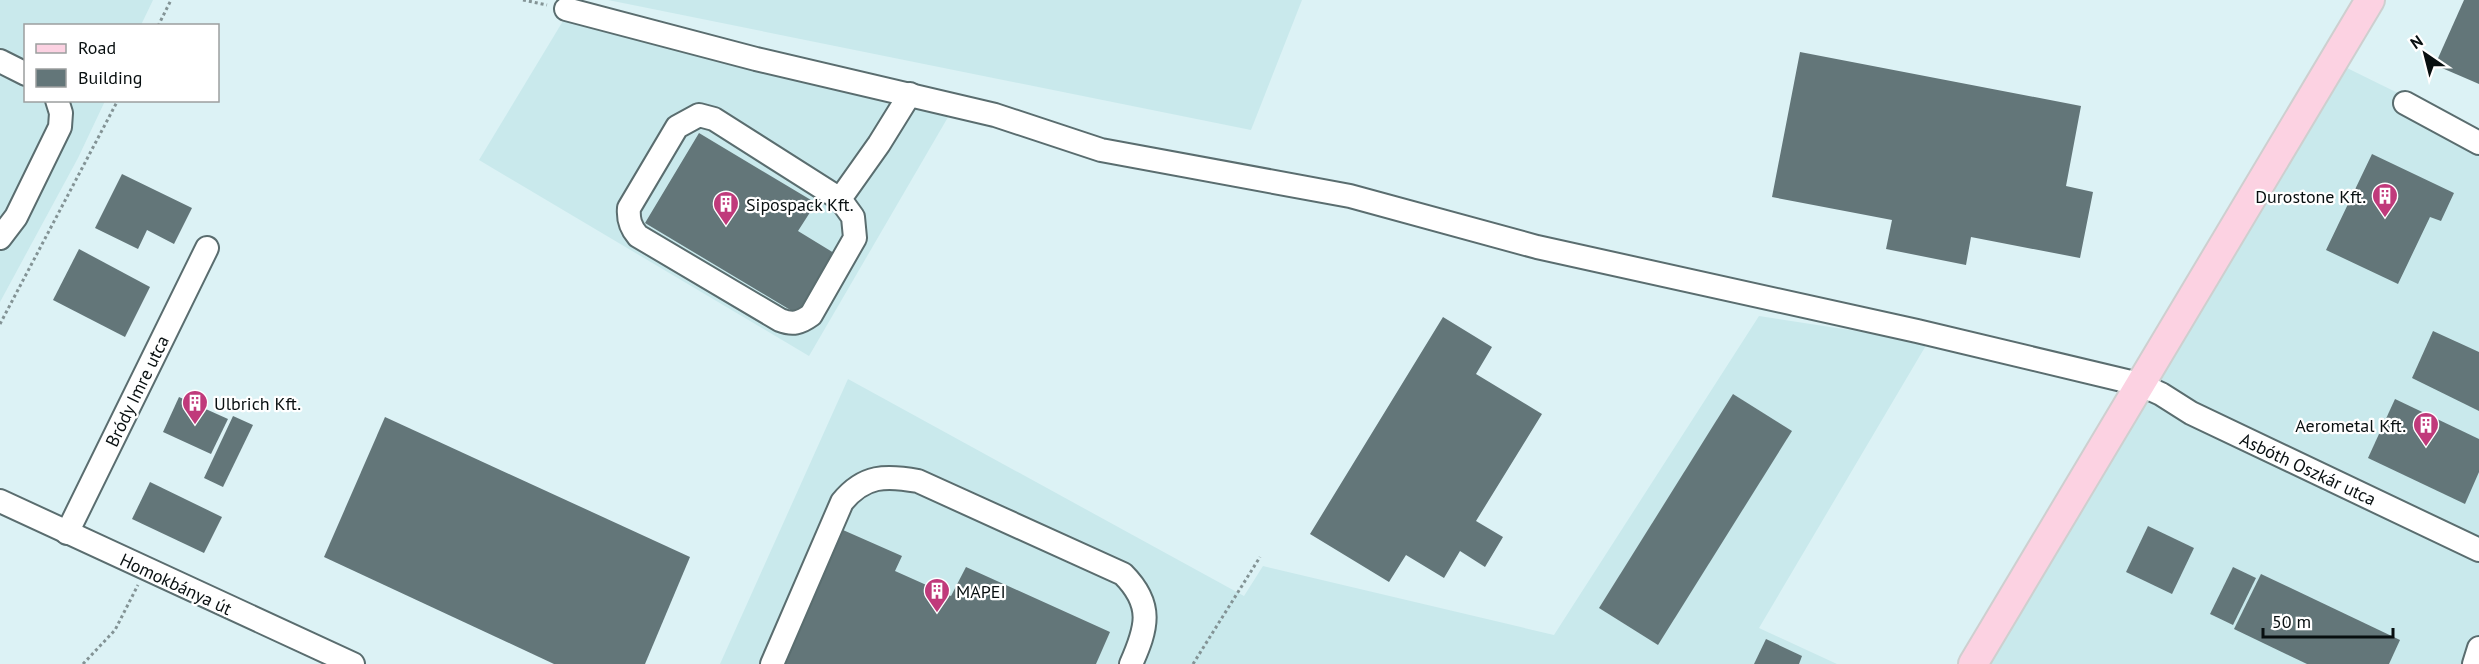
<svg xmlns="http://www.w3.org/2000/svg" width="2479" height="664" viewBox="0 0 2479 664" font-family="'PT Sans',sans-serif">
	<rect width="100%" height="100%" fill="#dcf2f5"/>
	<g fill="#c9e9ec">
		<polygon points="0,0 153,0 141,25 26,26 26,100 105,101 78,158 0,302"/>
		<polygon points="608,0 1302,0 1251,130"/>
		<polygon points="566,16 951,112 809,356 479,160"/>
		<polygon points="2345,67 2479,133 2479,664 1991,664"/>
		<polygon points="1759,316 1928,342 1759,628 1837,664 720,664 848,379 1244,596 1263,566 1554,635"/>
	</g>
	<g fill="#637679">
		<polygon points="2464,0 2479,0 2479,84 2435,65"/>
		<polygon points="1800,52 2081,106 2066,186 2093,192 2080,258 1971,237 1966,265 1886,249 1892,220 1772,197"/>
		<polygon points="699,133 816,203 798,231 834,253 797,314 645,223"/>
		<polygon points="2372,154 2454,193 2441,221 2430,217 2398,284 2326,250"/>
		<polygon points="122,174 192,208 174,244 147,230 138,249 95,228"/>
		<polygon points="79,249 150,287 125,337 53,300"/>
		<polygon points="1443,317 1492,347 1476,374 1542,414 1476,521 1503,537 1485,567 1460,551 1444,578 1406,555 1389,582 1310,534"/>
		<polygon points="2433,331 2479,352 2479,411 2412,378"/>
		<polygon points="1733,394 1792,431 1658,645 1599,608"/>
		<polygon points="179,397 228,419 211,454 163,432"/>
		<polygon points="2395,399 2479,439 2479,472 2465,504 2368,458"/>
		<polygon points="233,416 253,425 223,487 204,478"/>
		<polygon points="385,417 690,557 645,664 554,664 324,557"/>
		<polygon points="150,482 222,517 204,553 132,519"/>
		<polygon points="2148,526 2194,548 2172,594 2126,572"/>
		<polygon points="843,530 902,556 895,571 951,596 966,567 1110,632 1096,664 782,664"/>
		<polygon points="2233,567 2256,578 2233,625 2210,614"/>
		<polygon points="2261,574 2400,640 2389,664 2307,664 2234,629"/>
		<polygon points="1766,639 1802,656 1799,664 1754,664"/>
	</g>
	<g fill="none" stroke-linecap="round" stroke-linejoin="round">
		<defs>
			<g id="minor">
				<polyline points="566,9 756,59 995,115 1101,150 1350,196 1537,247 1917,331 2139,384 2161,394 2191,413 2479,550"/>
				<polyline points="0,61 26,74"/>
				<polyline points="2405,103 2479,143"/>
				<path d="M840,199L714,119L699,115L677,127L629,208C628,219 630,227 638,236L780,320C793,325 800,323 811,315L855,238L853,217L840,199L879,144L910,94"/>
				<polyline points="0,238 16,217 60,127 61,113 57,100"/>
				<polyline points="0,501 353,664"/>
				<polyline points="67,533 207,248"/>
				<path d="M772,664L842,502C864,475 886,475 918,481L1123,574C1154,605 1147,628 1131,664"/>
				<polyline points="2474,664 2479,648"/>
			</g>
			<polyline id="major" points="1973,664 2370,0"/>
		</defs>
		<use href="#minor" stroke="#5a6d6f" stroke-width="26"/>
		<use href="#major" stroke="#cecfcf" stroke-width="32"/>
		<g stroke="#839395" stroke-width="3" stroke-dasharray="3 3" stroke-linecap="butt">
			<polyline points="523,0 547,5"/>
			<polyline points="158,26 171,0"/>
			<polyline points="0,324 118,100"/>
			<polyline points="83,664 115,630 138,585"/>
			<polyline points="1193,664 1260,557"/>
		</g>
		<use href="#minor" stroke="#fff" stroke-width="22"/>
		<use href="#major" stroke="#fcd2e2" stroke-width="28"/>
	</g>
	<defs>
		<symbol id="building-pin" viewBox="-11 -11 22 30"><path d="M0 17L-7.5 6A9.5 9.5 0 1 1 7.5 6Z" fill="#c03a7b" stroke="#fff"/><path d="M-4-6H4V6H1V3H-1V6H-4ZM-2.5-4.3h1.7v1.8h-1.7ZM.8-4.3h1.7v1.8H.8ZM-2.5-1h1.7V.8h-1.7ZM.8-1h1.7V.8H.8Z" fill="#fff"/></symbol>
	</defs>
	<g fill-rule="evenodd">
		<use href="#building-pin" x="2370" y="181" width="30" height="40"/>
		<use href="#building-pin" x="711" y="189" width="30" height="40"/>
		<use href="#building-pin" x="180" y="388" width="30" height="40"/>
		<use href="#building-pin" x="2411" y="410" width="30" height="40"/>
		<use href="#building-pin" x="922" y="576" width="30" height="40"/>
	</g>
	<g text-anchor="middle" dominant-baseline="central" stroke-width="4.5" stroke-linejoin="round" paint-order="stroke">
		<g font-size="18" fill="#080f10" stroke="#fff" text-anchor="start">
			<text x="2366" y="196" text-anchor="end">Durostone Kft.</text>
			<text x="746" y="204">Sipospack Kft.</text>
			<text x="214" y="403">Ulbrich Kft.</text>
			<text x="2406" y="425" text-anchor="end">Aerometal Kft.</text>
			<text x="956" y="591">MAPEI</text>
		</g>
		<g font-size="18" fill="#080f10" stroke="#fff">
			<text transform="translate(137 391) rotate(-64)">Bródy Imre utca</text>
			<text transform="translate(2308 469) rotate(25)">Asbóth Oszkár utca</text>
			<text transform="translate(176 584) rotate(25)">Homokbánya út</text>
		</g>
	</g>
	<rect x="24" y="24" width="195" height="78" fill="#ffffff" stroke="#9c9f9f" stroke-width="1.5"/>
	<rect x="36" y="44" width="30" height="9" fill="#fcd2e2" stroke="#9c9f9f" stroke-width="1.5"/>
	<text x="78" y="54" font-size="18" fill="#080f10">Road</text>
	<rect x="36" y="69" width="30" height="18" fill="#637679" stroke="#9c9f9f" stroke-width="1.5"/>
	<text x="78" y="84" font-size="18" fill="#080f10">Building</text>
	<g transform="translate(2425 54) rotate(325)" stroke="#ffffff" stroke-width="4.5" paint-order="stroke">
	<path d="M0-4.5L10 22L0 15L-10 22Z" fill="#080f10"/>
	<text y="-9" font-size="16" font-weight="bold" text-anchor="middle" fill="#080f10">N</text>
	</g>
	<path d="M2263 628v9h130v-9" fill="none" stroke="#080f10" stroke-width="3"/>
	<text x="2272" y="628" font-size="18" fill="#080f10" stroke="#ffffff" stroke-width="4.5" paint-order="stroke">50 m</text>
</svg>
